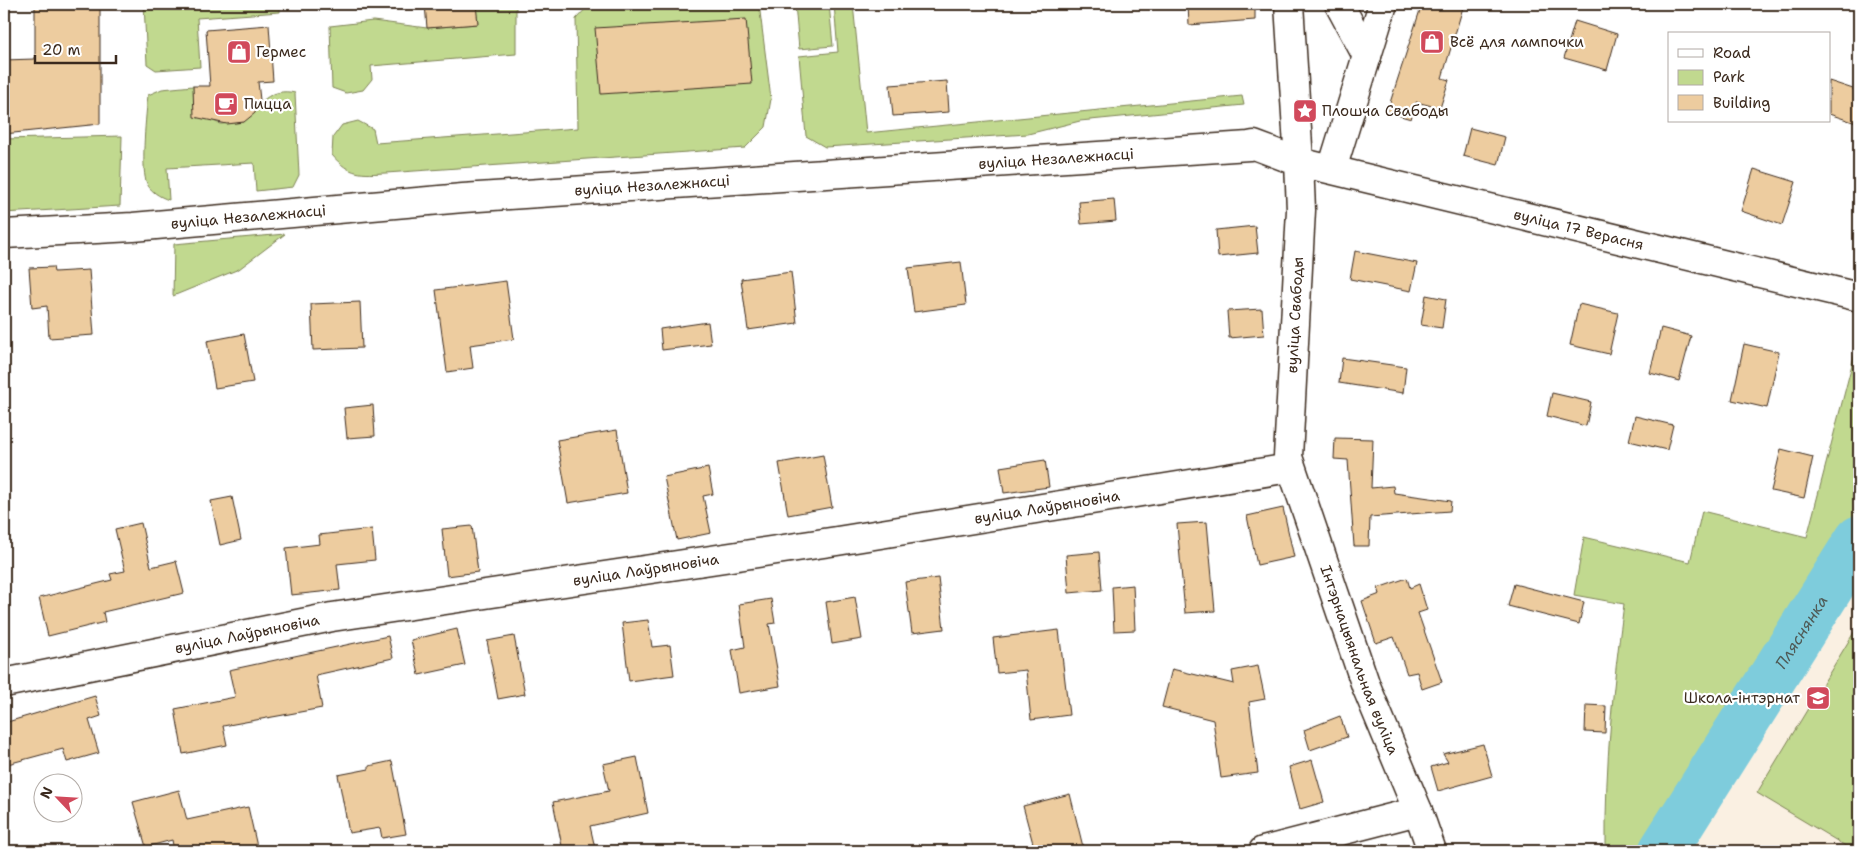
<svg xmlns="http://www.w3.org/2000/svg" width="1863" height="855" viewBox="0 0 1863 855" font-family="'Shantell Sans',sans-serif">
	<rect width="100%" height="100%" fill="#fff"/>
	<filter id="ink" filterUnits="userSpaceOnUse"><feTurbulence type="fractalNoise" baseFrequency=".02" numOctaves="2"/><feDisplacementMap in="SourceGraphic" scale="10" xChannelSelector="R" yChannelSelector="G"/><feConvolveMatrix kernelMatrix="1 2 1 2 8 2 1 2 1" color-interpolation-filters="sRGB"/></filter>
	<g filter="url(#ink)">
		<polygon fill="#faf0e2" points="1859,565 1859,851 1691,851 1696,831"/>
		<g fill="#c1d98f" stroke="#7e8256">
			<polygon points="144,4 280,4 280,12 197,18 200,67 156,70 147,64"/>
			<polygon points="476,4 516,4 516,54 371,66 372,79 363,90 346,93 332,88 330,26 373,21 427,28 477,24"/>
			<path d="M590,4H759L771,99L766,127L745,148L386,173C361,174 350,176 332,155L333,137L342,125L358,121L373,129L376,143L578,128L576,19Z"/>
			<polygon points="795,4 829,4 833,46 799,49"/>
			<polygon points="834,4 853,4 866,133 1242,96 1244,105 1080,121 1028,134 825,147 806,136 799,56 838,52"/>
			<path d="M193,86L200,116L221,124L244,122C257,104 271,87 295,93L299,175L293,187L256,191L254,163L167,168L169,200C160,197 149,191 146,181C141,165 146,114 148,95L162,89Z"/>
			<polygon points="122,136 120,206 4,213 4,139"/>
			<polygon points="285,234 239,269 173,296 174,244"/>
			<path d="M1857,345H1859V565L1696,831L1691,851H1623L1606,847C1605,765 1613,684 1624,604L1574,595L1584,537L1690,562L1702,511L1807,537Z"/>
			<polygon points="1859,624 1859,851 1854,851 1757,793"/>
		</g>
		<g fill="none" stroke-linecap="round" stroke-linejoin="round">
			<path stroke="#7eccdc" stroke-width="49" id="s1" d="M1663,851L1859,540"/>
		</g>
		<g fill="#edcc9f" stroke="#3b2a1e">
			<polygon points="35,4 100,4 100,124 4,134 4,60 35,59"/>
			<polygon points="425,4 476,4 478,24 427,28"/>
			<polygon points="1188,4 1255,4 1255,20 1189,25"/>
			<polygon points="1422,4 1464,4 1442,78 1449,80 1440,108 1416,102 1411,119 1387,112"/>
			<polygon points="746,19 752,84 601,94 595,28"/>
			<polygon points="1575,21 1617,34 1607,70 1564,58"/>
			<polygon points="269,25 273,81 258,82 260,100 255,113 244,122 227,124 194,117 193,86 210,86 206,30"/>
			<polygon points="947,81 949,112 893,116 890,85"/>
			<polygon points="1829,81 1859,91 1859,124 1829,114"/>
			<polygon points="1470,128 1505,137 1498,165 1463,156"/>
			<polygon points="1754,169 1796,182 1782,225 1741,211"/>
			<polygon points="1114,199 1116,221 1081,224 1079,202"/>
			<polygon points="1255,226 1258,253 1218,257 1216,230"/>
			<polygon points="1355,251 1417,263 1411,291 1350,279"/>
			<polygon points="961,262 966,305 914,312 908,268"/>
			<polygon points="53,267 54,272 89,270 94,335 49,338 47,306 32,308 29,268"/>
			<polygon points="791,272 797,323 748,330 741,279"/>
			<polygon points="506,281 514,339 470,345 473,368 447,372 436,290"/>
			<polygon points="1426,295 1446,299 1442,328 1421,325"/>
			<polygon points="360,302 362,348 313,350 311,304"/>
			<polygon points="1579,304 1618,313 1609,354 1570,345"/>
			<polygon points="1262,309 1264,335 1229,338 1227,311"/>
			<polygon points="708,322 711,344 662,350 660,329"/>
			<polygon points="1661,328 1691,336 1679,381 1650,373"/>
			<polygon points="244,334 253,382 215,388 207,341"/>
			<polygon points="1744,344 1779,352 1767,408 1732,400"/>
			<polygon points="1342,358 1406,367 1403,393 1339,383"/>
			<polygon points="1552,393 1591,402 1586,426 1547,416"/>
			<polygon points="373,405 375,436 347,438 344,408"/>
			<polygon points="1635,416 1673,425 1667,450 1629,441"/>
			<polygon points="617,430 627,493 568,503 557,440"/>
			<polygon points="1335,438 1373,439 1371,488 1393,486 1394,493 1451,501 1450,511 1370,517 1369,546 1354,546 1348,460 1334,459"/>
			<polygon points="1781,449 1813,457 1804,498 1771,491"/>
			<polygon points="823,455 832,507 788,515 779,463"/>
			<polygon points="1045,460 1049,487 1004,493 1000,467"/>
			<polygon points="708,468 713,494 703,496 711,533 677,540 664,477"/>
			<polygon points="232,497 241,540 220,545 211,501"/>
			<polygon points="1283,508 1294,557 1257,565 1247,516"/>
			<polygon points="1207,522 1215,611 1185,613 1177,524"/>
			<polygon points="141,523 151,567 176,561 184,593 103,612 105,622 48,636 39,598 112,580 110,574 125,571 115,529"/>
			<polygon points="472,526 478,572 447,576 442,529"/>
			<polygon points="372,529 375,560 337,564 340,590 291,595 286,548 320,544 319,535"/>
			<polygon points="1099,552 1102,590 1069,593 1066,555"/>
			<polygon points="938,578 944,629 912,633 905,582"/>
			<polygon points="1407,578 1410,588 1419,584 1427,610 1418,613 1442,682 1422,689 1417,672 1407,674 1394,637 1376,643 1362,601 1380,594 1378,588"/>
			<polygon points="1514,584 1584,602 1579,624 1508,606"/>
			<polygon points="1133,585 1135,630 1114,631 1112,587"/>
			<polygon points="855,597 862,639 832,644 826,602"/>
			<polygon points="771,599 775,623 769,624 780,686 739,693 732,650 745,647 739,604"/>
			<polygon points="648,620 652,647 670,645 674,675 629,681 622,623"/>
			<polygon points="457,629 465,665 419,675 411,640"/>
			<polygon points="1059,630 1069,715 1031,720 1026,670 997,673 993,638"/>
			<polygon points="388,636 393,658 316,675 322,708 223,726 227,745 183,754 175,709 235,697 229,670"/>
			<polygon points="514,636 525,694 498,699 487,641"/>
			<polygon points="1258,666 1265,699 1249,702 1258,773 1221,778 1213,720 1162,707 1172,669 1234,684 1232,671"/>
			<polygon points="95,696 101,716 89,720 99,753 67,762 63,749 4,765 4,723"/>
			<polygon points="1586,705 1606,706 1605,733 1585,732"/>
			<polygon points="1340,716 1347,737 1310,750 1304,730"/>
			<polygon points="1483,744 1492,776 1438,791 1431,767 1448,762 1443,754"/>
			<polygon points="637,757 648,813 590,826 595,848 563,851 553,802 609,791 603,764"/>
			<polygon points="1312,760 1324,802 1300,809 1289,767"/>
			<polygon points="392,761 406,834 382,838 380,828 349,833 338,775 369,769 369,766"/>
			<polygon points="179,790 187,820 248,807 258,851 174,851 172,840 146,847 133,802"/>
			<polygon points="1070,794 1084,851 1035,851 1023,806"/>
		</g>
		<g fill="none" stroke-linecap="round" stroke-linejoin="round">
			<defs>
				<g id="minor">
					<polyline points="1339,4 1367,56"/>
					<polyline points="1332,169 1383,4"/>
					<polyline points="1263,851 1418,811"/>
				</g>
				<g id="tertiary">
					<path id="s2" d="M1289,4L1299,162L1859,297"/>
				</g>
				<g id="secondary">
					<path id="s3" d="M4,234L133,227L463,198L1249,146L1254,145L1299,162L1301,210L1288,457L1366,686L1418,811L1432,851"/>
					<path id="s4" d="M4,683L332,617L837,541L1290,468"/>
				</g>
			</defs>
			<use href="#minor" stroke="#3b2a1e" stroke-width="31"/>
			<use href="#tertiary" stroke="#3b2a1e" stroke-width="31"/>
			<use href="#secondary" stroke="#3b2a1e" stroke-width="31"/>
			<use href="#minor" stroke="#fff" stroke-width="28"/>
			<use href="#tertiary" stroke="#fff" stroke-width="28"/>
			<use href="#secondary" stroke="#fff" stroke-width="28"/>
		</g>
	</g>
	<defs>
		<symbol id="shop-square" viewBox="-11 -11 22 22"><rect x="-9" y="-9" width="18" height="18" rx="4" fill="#d1495b" stroke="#fff"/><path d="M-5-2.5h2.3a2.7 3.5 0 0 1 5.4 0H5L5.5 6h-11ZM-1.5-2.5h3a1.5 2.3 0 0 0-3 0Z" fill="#fff"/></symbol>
		<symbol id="cafe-square" viewBox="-11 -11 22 22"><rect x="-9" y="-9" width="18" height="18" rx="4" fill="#d1495b" stroke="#fff"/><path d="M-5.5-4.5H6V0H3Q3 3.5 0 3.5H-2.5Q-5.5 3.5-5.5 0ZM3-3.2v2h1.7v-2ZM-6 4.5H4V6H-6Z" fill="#fff"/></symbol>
		<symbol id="sight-square" viewBox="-11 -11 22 22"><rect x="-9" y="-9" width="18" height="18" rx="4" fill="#d1495b" stroke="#fff"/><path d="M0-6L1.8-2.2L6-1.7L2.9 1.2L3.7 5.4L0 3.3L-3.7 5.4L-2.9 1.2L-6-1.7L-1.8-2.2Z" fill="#fff"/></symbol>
		<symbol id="school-square" viewBox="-11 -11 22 22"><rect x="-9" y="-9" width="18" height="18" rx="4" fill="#d1495b" stroke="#fff"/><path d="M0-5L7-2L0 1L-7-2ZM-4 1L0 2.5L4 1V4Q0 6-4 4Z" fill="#fff"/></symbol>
	</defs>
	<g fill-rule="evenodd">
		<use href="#shop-square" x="1418" y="28" width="28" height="28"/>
		<use href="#shop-square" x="225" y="38" width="28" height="28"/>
		<use href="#cafe-square" x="212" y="90" width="28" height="28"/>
		<use href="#sight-square" x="1291" y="97" width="28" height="28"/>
		<use href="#school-square" x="1804" y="684" width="28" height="28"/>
	</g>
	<g text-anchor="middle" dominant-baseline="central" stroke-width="4.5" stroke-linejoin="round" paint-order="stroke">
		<g font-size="15" fill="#3b2a1e" stroke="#fff" text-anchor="start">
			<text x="1450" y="42">Всё для лампочки</text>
			<text x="256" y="52">Гермес</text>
			<text x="244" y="104">Пицца</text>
			<text x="1322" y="111">Плошча Свабоды</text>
			<text x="1800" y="698" text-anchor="end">Школа-інтэрнат</text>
		</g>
		<g font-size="15" fill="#3b2a1e" stroke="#fff">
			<text stroke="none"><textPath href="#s3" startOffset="1055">вуліца Незалежнасці</textPath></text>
			<text stroke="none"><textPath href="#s3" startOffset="650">вуліца Незалежнасці</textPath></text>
			<text stroke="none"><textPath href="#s3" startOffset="245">вуліца Незалежнасці</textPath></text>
			<text stroke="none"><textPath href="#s2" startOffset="446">вуліца 17 Верасня</textPath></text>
			<text transform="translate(1295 315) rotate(-87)">вуліца Свабоды</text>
			<text stroke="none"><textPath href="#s4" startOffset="1058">вуліца Лаўрыновіча</textPath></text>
			<text stroke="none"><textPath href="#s4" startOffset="652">вуліца Лаўрыновіча</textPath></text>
			<text stroke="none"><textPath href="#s4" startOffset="248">вуліца Лаўрыновіча</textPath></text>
			<text stroke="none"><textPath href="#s3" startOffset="1812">Інтэрнацыянальная вуліца</textPath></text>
		</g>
		<g font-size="16" font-style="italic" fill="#4f5b57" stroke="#fff">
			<text stroke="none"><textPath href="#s1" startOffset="259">Пляснянка</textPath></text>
		</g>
	</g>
	<rect width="1863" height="855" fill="none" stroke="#fff" stroke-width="20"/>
	<rect x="10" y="10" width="1843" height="835" fill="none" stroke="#3b2a1e" stroke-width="2" filter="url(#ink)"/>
	<rect x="1668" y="32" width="162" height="90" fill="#ffffff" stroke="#b1aaa5"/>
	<rect x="1678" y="49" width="25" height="8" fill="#ffffff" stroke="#b1aaa5"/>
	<text x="1713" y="58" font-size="15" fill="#3b2a1e">Road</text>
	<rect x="1678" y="70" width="25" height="15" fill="#c1d98f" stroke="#b1aaa5"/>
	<text x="1713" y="82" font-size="15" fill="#3b2a1e">Park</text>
	<rect x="1678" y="95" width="25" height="15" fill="#edcc9f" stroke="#b1aaa5"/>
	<text x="1713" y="108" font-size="15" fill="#3b2a1e">Building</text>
	<g transform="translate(58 798) rotate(295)"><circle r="24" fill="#ffffff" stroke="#b1aaa5"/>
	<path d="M0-4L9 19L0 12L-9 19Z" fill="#d1495b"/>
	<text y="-8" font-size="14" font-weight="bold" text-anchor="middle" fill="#3b2a1e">N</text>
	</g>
	<path d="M35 55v8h81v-8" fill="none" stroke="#3b2a1e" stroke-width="2.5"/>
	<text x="42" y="55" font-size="15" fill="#3b2a1e" stroke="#ffffff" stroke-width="4" paint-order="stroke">20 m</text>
</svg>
